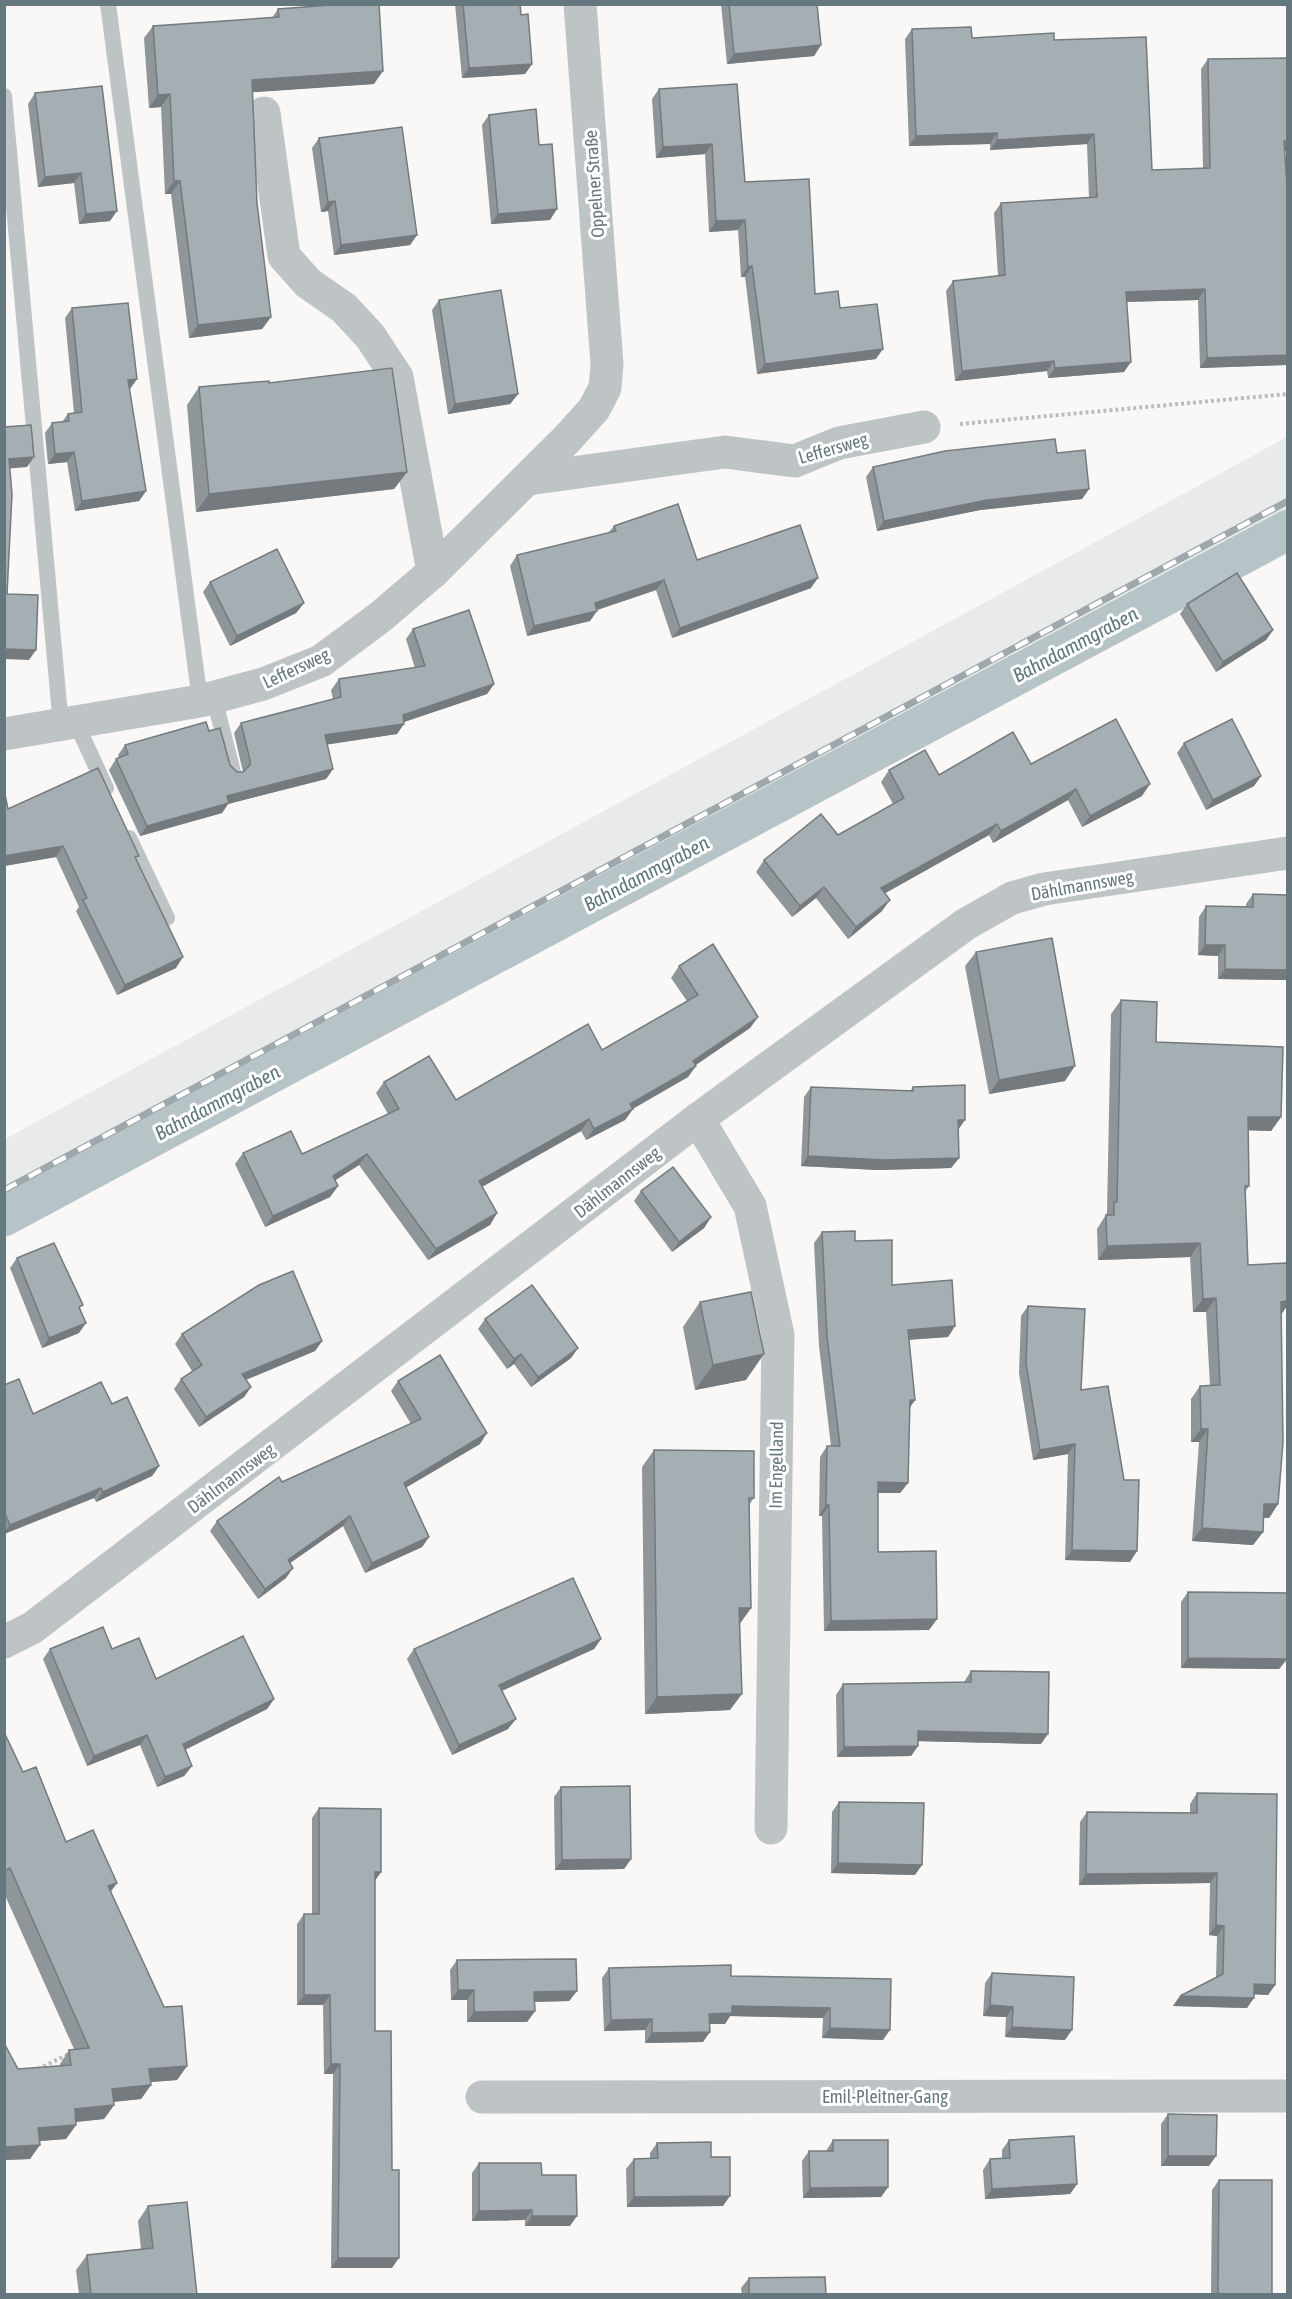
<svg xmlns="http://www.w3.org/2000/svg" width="1292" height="2299" viewBox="0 0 1292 2299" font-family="'Asap Condensed',sans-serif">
	<rect width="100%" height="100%" fill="#f9f8f7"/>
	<polygon fill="#e9eaea" points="1287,437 1287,542 696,857 5,1239 5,1139"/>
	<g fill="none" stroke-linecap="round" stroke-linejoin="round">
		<polyline stroke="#b7c4c7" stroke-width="40" points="4,1216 1288,530"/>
		<g stroke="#b9bdbf" stroke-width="4" stroke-dasharray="3 3" stroke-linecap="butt">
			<polyline points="960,424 1288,394"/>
			<polyline points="38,2069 69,2054"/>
		</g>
		<g stroke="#bec4c6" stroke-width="16">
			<polyline points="108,4 200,701"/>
			<polyline points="4,96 61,726"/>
			<polyline points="214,698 233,772"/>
			<polyline points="76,723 106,788"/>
			<polyline points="129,838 167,918"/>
		</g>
		<g stroke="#bec4c6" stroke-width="33">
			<polyline points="264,113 284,256 308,283 344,308 370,336 397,377 433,572"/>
			<polyline points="528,479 725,452 795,461 839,443 924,427"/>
			<polyline points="4,734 200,701 263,684 321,661 379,618 433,572 567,439 594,409 605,388 607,364 580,4"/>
			<polyline points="698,1119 750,1206 778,1335 771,1828"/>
			<polyline points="4,1642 32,1628 698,1119 966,924 1012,898 1044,889 1288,853"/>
			<polyline points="482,2097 1288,2096"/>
		</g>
		<defs>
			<polyline id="rail" points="4,1190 1288,501"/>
		</defs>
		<use href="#rail" stroke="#9ea7ab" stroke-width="7"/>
		<use href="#rail" stroke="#fff" stroke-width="4.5" stroke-dasharray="14" stroke-linecap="butt"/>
	</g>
	<g fill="#8e969a">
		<polygon points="455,4 520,4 521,15 532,64 525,74 462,78"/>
		<polygon points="721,4 817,4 821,45 814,56 727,64"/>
		<polygon points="278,9 374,84 252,92 257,203 271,317 262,329 189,338 171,194 165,194 161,107 149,108 144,38 153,26 272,18"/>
		<polygon points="912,29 972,38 1054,40 1152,170 1203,168 1201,69 1208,59 1287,151 1285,151 1287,186 1287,365 1200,368 1198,300 1127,302 1124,372 1048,378 1047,371 955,381 946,291 953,281 998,276 994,213 1001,203 1089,198 1087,144 990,150 990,144 909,146 905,39"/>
		<polygon points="737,84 745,182 815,294 840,308 876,359 757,374 745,277 741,277 738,230 709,232 705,154 656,158 652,99 659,89"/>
		<polygon points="35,93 110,221 79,224 74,183 38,187 28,104"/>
		<polygon points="489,115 539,145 550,220 491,224 482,125"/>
		<polygon points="319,138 417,235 410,245 334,255 328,211 321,212 312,148"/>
		<polygon points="439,300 518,394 510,404 448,414 432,310"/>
		<polygon points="72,308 137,379 129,389 146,491 139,501 75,511 67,462 48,464 45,433 52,423 62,422 68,414 74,413 65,318"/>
		<polygon points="269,383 407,472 394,489 196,512 187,405 199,387"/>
		<polygon points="1057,453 1089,489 1082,499 980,510 877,531 866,477 873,467"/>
		<polygon points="614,526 697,560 811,588 672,638 656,590 597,610 590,621 527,636 510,566 517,555 608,533"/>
		<polygon points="210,582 304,603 296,613 230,646 203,592"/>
		<polygon points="1187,604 1273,630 1266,640 1216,672 1180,614"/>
		<polygon points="413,629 494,684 487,694 404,722 397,734 327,744 333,769 326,779 228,804 222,813 140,836 109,770 116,759 119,758 118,755 125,745 209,731 230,765 237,772 243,772 234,733 241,723 333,699 331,690 339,679 415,668 406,639"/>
		<polygon points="1184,743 1261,776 1254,786 1206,810 1177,753"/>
		<polygon points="1031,764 1142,796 1082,827 1068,800 993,843 989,835 885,893 882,911 848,939 816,898 792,917 756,872 764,860 838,835 893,804 881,782 889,770 939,775"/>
		<polygon points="4,790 8,809 136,859 176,968 117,995 76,911 79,907 56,857 4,866"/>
		<polygon points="1253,894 1287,895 1287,980 1218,979 1218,956 1198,955 1199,917 1206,906 1246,907 1246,904"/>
		<polygon points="976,952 1065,1081 989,1094 965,966"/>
		<polygon points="679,966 758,1017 750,1028 695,1065 688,1077 633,1109 625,1120 586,1140 581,1131 482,1187 497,1213 490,1225 428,1260 359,1165 335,1180 338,1186 330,1197 265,1227 235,1164 243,1153 302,1154 388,1114 376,1093 384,1082 456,1100 602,1050 687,1001 671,978"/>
		<polygon points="1121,1000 1156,1042 1281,1117 1271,1131 1248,1130 1249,1186 1245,1192 1248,1265 1281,1315 1278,1504 1269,1518 1263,1518 1263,1532 1253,1545 1192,1541 1199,1442 1191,1442 1191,1399 1200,1386 1210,1386 1206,1312 1193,1312 1190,1257 1098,1260 1097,1229 1107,1213 1111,1014"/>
		<polygon points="811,1087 910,1091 913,1087 958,1130 959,1158 951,1168 878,1170 801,1166 804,1097"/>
		<polygon points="641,1191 711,1217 704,1228 672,1252 634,1201"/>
		<polygon points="822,1232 855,1241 892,1285 955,1326 948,1337 909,1340 915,1400 910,1407 908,1483 900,1493 878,1493 878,1552 937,1619 929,1630 824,1631 822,1516 819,1516 820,1457 827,1446 831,1446 819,1346 814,1243"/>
		<polygon points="17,1258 79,1333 42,1348 10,1268"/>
		<polygon points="700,1302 746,1380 695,1390 683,1327"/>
		<polygon points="1028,1306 1081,1390 1130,1562 1065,1560 1068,1454 1033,1460 1019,1373 1021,1316"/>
		<polygon points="485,1319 578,1348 571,1358 531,1387 514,1364 507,1369 478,1329"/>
		<polygon points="182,1334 322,1341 315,1351 246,1380 251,1387 244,1397 199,1427 174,1389 181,1379 192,1371 175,1344"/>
		<polygon points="398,1381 480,1444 406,1487 429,1537 422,1547 365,1573 343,1526 290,1563 286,1578 258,1599 210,1531 217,1521 282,1482 411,1424 391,1391"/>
		<polygon points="4,1385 33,1414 112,1404 159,1466 152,1476 96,1502 94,1498 4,1534"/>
		<polygon points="654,1450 754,1498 749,1505 751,1608 739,1624 730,1710 645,1714 642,1467"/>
		<polygon points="1188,1592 1287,1659 1279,1669 1181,1668 1181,1602"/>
		<polygon points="601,1639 594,1649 502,1691 508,1729 452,1755 407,1659 414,1649"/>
		<polygon points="50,1649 112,1649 156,1679 274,1699 267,1709 185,1750 192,1766 184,1776 157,1787 140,1745 87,1766 43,1659"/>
		<polygon points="971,1671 1041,1744 918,1741 918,1746 911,1756 837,1757 836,1695 843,1684 964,1682"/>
		<polygon points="4,1732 23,1772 66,1842 117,1883 110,1891 187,2066 177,2080 150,2082 151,2085 141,2099 113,2102 114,2105 104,2119 76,2122 76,2125 66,2139 39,2141 30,2159 4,2160 4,2043 18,2069 60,2066 60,2064 69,2050 74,2049 4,1893"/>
		<polygon points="561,1787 631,1859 624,1869 555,1870 554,1797"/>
		<polygon points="1197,1793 1275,1985 1268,1995 1254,1994 1247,2008 1173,2006 1180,1996 1216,1977 1217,1936 1209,1935 1210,1883 1079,1885 1080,1822 1087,1812 1190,1813 1190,1804"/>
		<polygon points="839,1802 915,1875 831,1873 832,1812"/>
		<polygon points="319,1808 381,1872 375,1880 375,2031 392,2268 331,2268 333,2074 324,2074 323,2005 297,2005 297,1924 304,1914 312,1914 312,1818"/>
		<polygon points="457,1960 577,1991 569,2001 534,2002 535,2011 527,2022 467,2022 467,2000 451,2000 450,1970"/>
		<polygon points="609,1968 731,1976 891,1979 883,2040 822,2038 823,2018 730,2016 725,2024 710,2024 703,2042 645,2043 645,2030 604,2031 602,1978"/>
		<polygon points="992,1973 1065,2040 1005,2037 1006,2017 983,2016 985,1983"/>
		<polygon points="1168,2114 1209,2166 1161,2166 1161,2124"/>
		<polygon points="833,2140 888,2187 881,2197 803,2198 802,2161 809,2151 826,2151"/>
		<polygon points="1009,2140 1077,2184 1070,2194 985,2199 983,2170 990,2159 1002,2159 1002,2150"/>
		<polygon points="657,2143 711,2157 723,2206 627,2207 626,2169 634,2159 650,2159 650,2153"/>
		<polygon points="479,2163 570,2226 525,2226 525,2220 472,2221 472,2173"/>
		<polygon points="1219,2180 1272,2295 1211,2295 1212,2190"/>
		<polygon points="148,2206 197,2295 79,2295 76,2270 87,2255 141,2249 138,2221"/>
		<polygon points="749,2278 826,2295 742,2295 741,2288"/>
	</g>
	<g fill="#747a7d">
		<polygon points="821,45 814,56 727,64 734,54"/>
		<polygon points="532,64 525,74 462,78 469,68"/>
		<polygon points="383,71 374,84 243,93 252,80"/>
		<polygon points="170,94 161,107 149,108 158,95"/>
		<polygon points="997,133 990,144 909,146 916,136"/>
		<polygon points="1094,134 1087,144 990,150 997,140"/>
		<polygon points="1284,141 1287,141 1287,151 1277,151"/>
		<polygon points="712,144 705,154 656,158 663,147"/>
		<polygon points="81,173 74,183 38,187 45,177"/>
		<polygon points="174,181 180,181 171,194 165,194"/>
		<polygon points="335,201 328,211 321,212 328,202"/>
		<polygon points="557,209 550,220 491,224 498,214"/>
		<polygon points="117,211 110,221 79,224 86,214"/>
		<polygon points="745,220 738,230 709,232 716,221"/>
		<polygon points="417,235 410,245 334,255 341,245"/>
		<polygon points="752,266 745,277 741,277 748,267"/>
		<polygon points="1205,289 1198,300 1119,302 1126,292"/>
		<polygon points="271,317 262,329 189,338 198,325"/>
		<polygon points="883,349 876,359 757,374 765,364"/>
		<polygon points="1287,355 1287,365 1200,368 1207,358"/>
		<polygon points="1054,361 1047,371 955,381 962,371"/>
		<polygon points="1131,362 1124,372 1048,378 1055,368"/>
		<polygon points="137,379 130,389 121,390 128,380"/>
		<polygon points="518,394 510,404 448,414 455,404"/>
		<polygon points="74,452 67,462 48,464 55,454"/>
		<polygon points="34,457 27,467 4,469 9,459"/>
		<polygon points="407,472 394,489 196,512 209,494"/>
		<polygon points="1089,489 1082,499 980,510 877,531 884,521 987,500"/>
		<polygon points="146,491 139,501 75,511 82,501"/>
		<polygon points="818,578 811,588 672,638 680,628"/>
		<polygon points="664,580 656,590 588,613 595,603"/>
		<polygon points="304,603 296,613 230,646 237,636"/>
		<polygon points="597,611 590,621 527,636 534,626"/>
		<polygon points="1273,630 1266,640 1216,672 1223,662"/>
		<polygon points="4,649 36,650 29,660 4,659"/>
		<polygon points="494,684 487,694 395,725 404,724 397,734 318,746 325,735 403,715"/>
		<polygon points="333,769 326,779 228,804 222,813 140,836 147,826 227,796"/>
		<polygon points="1261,776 1254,786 1206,810 1213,800"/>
		<polygon points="1150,784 1142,796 1082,827 1090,816"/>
		<polygon points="1076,789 1068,800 993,843 1001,831"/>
		<polygon points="997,824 989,835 873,900 881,888"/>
		<polygon points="63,846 56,857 4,866 4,856"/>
		<polygon points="824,887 816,898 792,917 800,906"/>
		<polygon points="890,900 882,911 848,939 856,927"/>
		<polygon points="1205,945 1225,945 1218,956 1198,955"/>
		<polygon points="183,957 176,968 117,995 125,985"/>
		<polygon points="1225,969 1287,970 1287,980 1218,979"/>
		<polygon points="758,1017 750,1028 690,1069 696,1066 688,1077 628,1111 633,1109 625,1120 586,1140 594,1129 630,1104"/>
		<polygon points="1075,1066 1065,1081 989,1094 999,1080"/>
		<polygon points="1248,1117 1281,1117 1271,1131 1238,1130"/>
		<polygon points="589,1119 581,1131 471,1193 479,1181"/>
		<polygon points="958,1120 965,1120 958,1130"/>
		<polygon points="367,1154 359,1165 325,1187 333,1176"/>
		<polygon points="808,1156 959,1158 951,1168 878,1170 801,1166"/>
		<polygon points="338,1186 330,1197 265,1227 273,1216"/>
		<polygon points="497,1213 490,1225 428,1260 436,1249"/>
		<polygon points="711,1217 704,1228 672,1252 679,1242"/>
		<polygon points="1200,1243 1190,1257 1098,1260 1107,1246"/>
		<polygon points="1216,1298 1206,1312 1193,1312 1203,1299"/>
		<polygon points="1287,1301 1287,1306 1281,1315 1281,1302"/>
		<polygon points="86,1323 79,1333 42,1348 49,1338"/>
		<polygon points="955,1326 948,1337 900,1340 908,1330"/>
		<polygon points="322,1341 315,1351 235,1384 242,1374"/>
		<polygon points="578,1348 571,1358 531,1387 538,1377"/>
		<polygon points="521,1354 514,1364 507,1369 514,1359"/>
		<polygon points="764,1354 746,1380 695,1390 713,1365"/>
		<polygon points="251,1387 244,1397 199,1427 206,1417"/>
		<polygon points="910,1400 915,1400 908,1410"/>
		<polygon points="1201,1429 1208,1429 1199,1442 1191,1442"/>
		<polygon points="487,1433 480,1444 397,1493 404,1483"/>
		<polygon points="1075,1444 1068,1454 1033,1460 1040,1450"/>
		<polygon points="159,1466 152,1476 96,1502 103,1492"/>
		<polygon points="878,1482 908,1483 900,1493 871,1493"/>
		<polygon points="101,1488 94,1498 4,1534 4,1532 10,1525"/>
		<polygon points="1264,1504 1278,1504 1269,1518 1255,1517"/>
		<polygon points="826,1505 829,1505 822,1516 819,1516"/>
		<polygon points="350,1516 343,1526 280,1570 288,1560"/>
		<polygon points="1202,1528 1263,1532 1253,1545 1192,1541"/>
		<polygon points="429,1537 422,1547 365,1573 372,1563"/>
		<polygon points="1072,1550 1137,1551 1130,1562 1065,1560"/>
		<polygon points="293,1568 286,1578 258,1599 265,1589"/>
		<polygon points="739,1608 751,1608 739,1625"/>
		<polygon points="937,1619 929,1630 824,1631 831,1621"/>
		<polygon points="601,1639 594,1649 492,1695 499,1685"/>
		<polygon points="1188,1658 1287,1659 1279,1669 1181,1668"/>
		<polygon points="742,1694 730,1710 645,1714 657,1697"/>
		<polygon points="274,1699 267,1709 176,1754 183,1744"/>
		<polygon points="516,1719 508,1729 452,1755 459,1745"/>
		<polygon points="918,1731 1048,1734 1041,1744 911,1741"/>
		<polygon points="147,1735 140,1745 87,1766 94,1756"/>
		<polygon points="918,1746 911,1756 837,1757 844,1747"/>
		<polygon points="192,1766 184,1776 157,1787 165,1777"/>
		<polygon points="631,1859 624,1869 555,1870 562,1860"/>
		<polygon points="838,1863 922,1865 915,1875 831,1873"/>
		<polygon points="375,1872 381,1872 374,1882"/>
		<polygon points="1217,1873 1210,1883 1079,1885 1086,1874"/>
		<polygon points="117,1883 107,1897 108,1886"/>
		<polygon points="1216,1925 1224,1926 1217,1936 1209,1935"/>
		<polygon points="1254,1984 1275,1985 1268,1995 1247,1994"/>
		<polygon points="458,1990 474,1990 467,2000 451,2000"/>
		<polygon points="577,1991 569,2001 527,2002 534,1992"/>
		<polygon points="304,1995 330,1995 323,2005 297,2005"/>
		<polygon points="1180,1996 1254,1998 1247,2008 1173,2006"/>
		<polygon points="990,2005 1013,2007 1006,2017 983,2016"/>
		<polygon points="732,2006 830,2008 823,2018 730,2016 725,2024 702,2024 709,2014"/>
		<polygon points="535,2011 527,2022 467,2022 474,2012"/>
		<polygon points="652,2019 645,2030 604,2031 611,2020"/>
		<polygon points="1012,2027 1072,2030 1065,2040 1005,2037"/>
		<polygon points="830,2028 890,2030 883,2040 822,2038"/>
		<polygon points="710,2032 703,2042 645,2043 652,2033"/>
		<polygon points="331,2064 340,2064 333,2074 324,2074"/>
		<polygon points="187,2066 177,2080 140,2083 149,2069"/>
		<polygon points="151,2085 141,2099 102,2103 112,2089"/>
		<polygon points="114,2105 104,2119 65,2123 75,2109"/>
		<polygon points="76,2125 66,2139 28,2142 38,2128"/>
		<polygon points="40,2145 30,2159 4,2160 4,2147"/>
		<polygon points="1168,2156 1216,2156 1209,2166 1161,2166"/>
		<polygon points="1077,2184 1070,2194 985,2199 992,2189"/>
		<polygon points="888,2187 881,2197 803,2198 810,2188"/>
		<polygon points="730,2196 723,2206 627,2207 634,2197"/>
		<polygon points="532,2210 525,2220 472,2221 479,2211"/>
		<polygon points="532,2216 577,2216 570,2226 525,2226"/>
		<polygon points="338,2258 399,2258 392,2268 331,2268"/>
	</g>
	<g fill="#a5afb3" stroke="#747a7d" stroke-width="1.5">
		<polygon points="344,4 379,4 383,71 252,80 257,203 271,317 198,325 180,181 174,181 170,94 158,95 153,26 279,17 278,9"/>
		<polygon points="463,4 520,4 521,15 528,14 532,64 469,68"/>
		<polygon points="729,4 817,4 821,45 734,54"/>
		<polygon points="971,27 972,38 1054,33 1054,40 1146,37 1152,170 1210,168 1208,59 1287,58 1287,141 1284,141 1287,186 1287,355 1207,358 1205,289 1126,292 1131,362 1055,368 1054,361 962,371 953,281 1005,275 1001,203 1097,197 1094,134 997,140 997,133 916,136 912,29"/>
		<polygon points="737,84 745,182 809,179 815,294 838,291 840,308 877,304 883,349 765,364 752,266 748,267 745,220 716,221 712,144 663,147 659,89"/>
		<polygon points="102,86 117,211 86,214 81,173 45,177 35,93"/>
		<polygon points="536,109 539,145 552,144 557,209 498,214 489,115"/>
		<polygon points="402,127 417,235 341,245 335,201 328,202 319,138"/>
		<polygon points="501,290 518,394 455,404 439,300"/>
		<polygon points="128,303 137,379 128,380 146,491 82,501 74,452 55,454 52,423 69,421 68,414 82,412 72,308"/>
		<polygon points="392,368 407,472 209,494 199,387 269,381 269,383"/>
		<polygon points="31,425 34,457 9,459 12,494 7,594 38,595 36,650 4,649 4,427"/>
		<polygon points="1055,439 1057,453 1085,450 1089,489 987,500 884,521 873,467 945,451"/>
		<polygon points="678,504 697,560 800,525 818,578 680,628 664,580 595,603 597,611 534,626 517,555 616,531 614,526"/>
		<polygon points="277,549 304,603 237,636 210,582"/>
		<polygon points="1237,573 1273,630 1223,662 1187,604"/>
		<polygon points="469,610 494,684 403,715 404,724 325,735 333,769 227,796 229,803 147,826 116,759 128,754 125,745 206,722 209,731 220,728 230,765 237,772 243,772 250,765 250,760 241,723 341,697 339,679 425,666 413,629"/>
		<polygon points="1116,719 1150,784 1090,816 1076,789 1001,831 997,824 881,888 890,900 856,927 824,887 800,906 764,860 821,814 838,835 904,798 889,770 925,750 939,775 1013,732 1031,764"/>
		<polygon points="1232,719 1261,776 1213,800 1184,743"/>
		<polygon points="98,768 139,856 135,857 183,957 125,985 83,900 87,898 63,846 4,856 4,790 8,809"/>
		<polygon points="1253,894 1287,895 1287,970 1225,969 1225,945 1205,945 1206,906 1253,907"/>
		<polygon points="1052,938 1075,1066 999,1080 976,952"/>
		<polygon points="713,944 758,1017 693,1061 696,1066 630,1104 633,1109 594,1129 589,1119 479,1181 497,1213 436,1249 367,1154 333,1176 338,1186 273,1216 243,1153 291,1131 302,1154 399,1109 384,1082 429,1056 456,1100 588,1024 602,1050 698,995 679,966"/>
		<polygon points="1121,1000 1157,1002 1156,1042 1283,1047 1281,1117 1248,1117 1249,1186 1245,1186 1248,1265 1287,1263 1287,1301 1281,1302 1283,1442 1278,1504 1264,1504 1263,1532 1202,1528 1208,1429 1201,1429 1200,1386 1220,1385 1216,1298 1203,1299 1200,1243 1107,1246 1106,1215 1114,1215 1114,1202 1117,1202"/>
		<polygon points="965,1085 965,1120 958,1120 959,1158 885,1160 808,1156 811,1087 913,1091 913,1087"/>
		<polygon points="673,1167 711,1217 679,1242 641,1191"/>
		<polygon points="855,1231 855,1241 892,1240 892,1285 952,1280 955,1326 908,1330 915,1400 910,1400 908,1483 878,1482 878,1552 936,1551 937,1619 831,1621 829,1505 826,1505 827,1446 840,1446 827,1336 822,1232"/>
		<polygon points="54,1243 83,1305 79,1307 86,1323 49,1338 17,1258"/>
		<polygon points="293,1271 322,1341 242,1374 251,1387 206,1417 181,1379 202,1365 182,1334 259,1285"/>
		<polygon points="532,1285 578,1348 538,1377 521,1354 514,1359 485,1319"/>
		<polygon points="751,1292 764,1354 713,1365 700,1302"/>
		<polygon points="1028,1306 1085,1309 1081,1390 1108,1386 1124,1480 1139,1480 1137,1551 1072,1550 1075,1444 1040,1450 1026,1363"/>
		<polygon points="440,1355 487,1433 404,1483 429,1537 372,1563 350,1516 288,1560 293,1568 265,1589 217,1521 279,1477 282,1482 421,1419 398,1381"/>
		<polygon points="19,1379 33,1414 101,1382 112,1404 127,1397 159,1466 103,1492 101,1488 10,1525 4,1512 4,1385"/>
		<polygon points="654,1450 754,1451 754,1498 749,1498 751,1608 739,1608 742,1694 657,1697"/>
		<polygon points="573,1578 601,1639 499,1685 516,1719 459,1745 414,1649"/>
		<polygon points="1188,1592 1287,1593 1287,1659 1188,1658"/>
		<polygon points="103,1627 112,1649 139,1638 156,1679 243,1636 274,1699 183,1744 192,1766 165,1777 147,1735 94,1756 50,1649"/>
		<polygon points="971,1671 1049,1672 1048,1734 918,1731 918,1746 844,1747 843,1684 971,1682"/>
		<polygon points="4,1732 23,1772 36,1767 66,1842 93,1830 117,1883 108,1886 164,2007 182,2006 187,2066 149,2069 151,2085 112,2089 114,2105 75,2109 76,2125 38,2128 40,2145 4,2147 4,2043 18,2069 71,2065 69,2050 89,2048 10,1868 4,1871"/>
		<polygon points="630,1786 631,1859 562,1860 561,1787"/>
		<polygon points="1197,1793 1277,1794 1275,1985 1254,1984 1254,1998 1180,1996 1223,1974 1224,1926 1216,1925 1217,1873 1086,1874 1087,1812 1197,1813"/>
		<polygon points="839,1802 924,1803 922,1865 838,1863"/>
		<polygon points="319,1808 381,1809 381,1872 375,1872 375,2031 391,2031 392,2170 399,2170 399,2258 338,2258 340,2064 331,2064 330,1995 304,1995 304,1914 319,1914"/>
		<polygon points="576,1959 577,1991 534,1992 535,2011 474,2012 474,1990 458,1990 457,1960"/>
		<polygon points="731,1965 731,1976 891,1979 890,2030 830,2028 830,2008 732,2006 732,2013 709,2014 710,2032 652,2033 652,2019 611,2020 609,1968"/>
		<polygon points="992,1973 1074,1977 1072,2030 1012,2027 1013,2007 990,2005"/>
		<polygon points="1168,2114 1217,2115 1216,2156 1168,2156"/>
		<polygon points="1074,2136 1077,2184 992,2189 990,2159 1010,2158 1009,2140"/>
		<polygon points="833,2140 888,2140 888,2187 810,2188 809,2151 833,2151"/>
		<polygon points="711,2142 711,2157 730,2157 730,2196 634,2197 634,2159 658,2158 657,2143"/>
		<polygon points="479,2163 541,2163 542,2175 576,2175 577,2216 532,2216 532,2210 479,2211"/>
		<polygon points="1219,2180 1272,2180 1272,2295 1218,2295"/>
		<polygon points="187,2202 197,2295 91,2295 87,2255 153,2248 148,2206"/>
		<polygon points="825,2277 826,2295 749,2295 749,2278"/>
	</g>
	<g text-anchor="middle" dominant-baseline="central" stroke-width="6" stroke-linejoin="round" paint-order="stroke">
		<g font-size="18" fill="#66787f" stroke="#fff">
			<text transform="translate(594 184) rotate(-94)">Oppelner Straße</text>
			<text transform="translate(833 448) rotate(-16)">Leffersweg</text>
			<text transform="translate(296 668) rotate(-25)">Leffersweg</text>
			<text transform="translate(1082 885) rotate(-10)">Dählmannsweg</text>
			<text transform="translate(617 1182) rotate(-38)">Dählmannsweg</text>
			<text transform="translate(776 1465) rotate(-89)">Im Engelland</text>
			<text transform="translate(231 1478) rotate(-37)">Dählmannsweg</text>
			<text x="885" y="2096">Emil-Pleitner-Gang</text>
		</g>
		<g font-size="20" font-style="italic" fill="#607679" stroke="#fff">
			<text transform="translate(1075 644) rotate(-28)">Bahndammgraben</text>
			<text transform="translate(646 873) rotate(-28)">Bahndammgraben</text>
			<text transform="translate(217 1102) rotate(-28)">Bahndammgraben</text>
		</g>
	</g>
	<rect width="1292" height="2299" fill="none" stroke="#66787f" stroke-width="12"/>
</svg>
